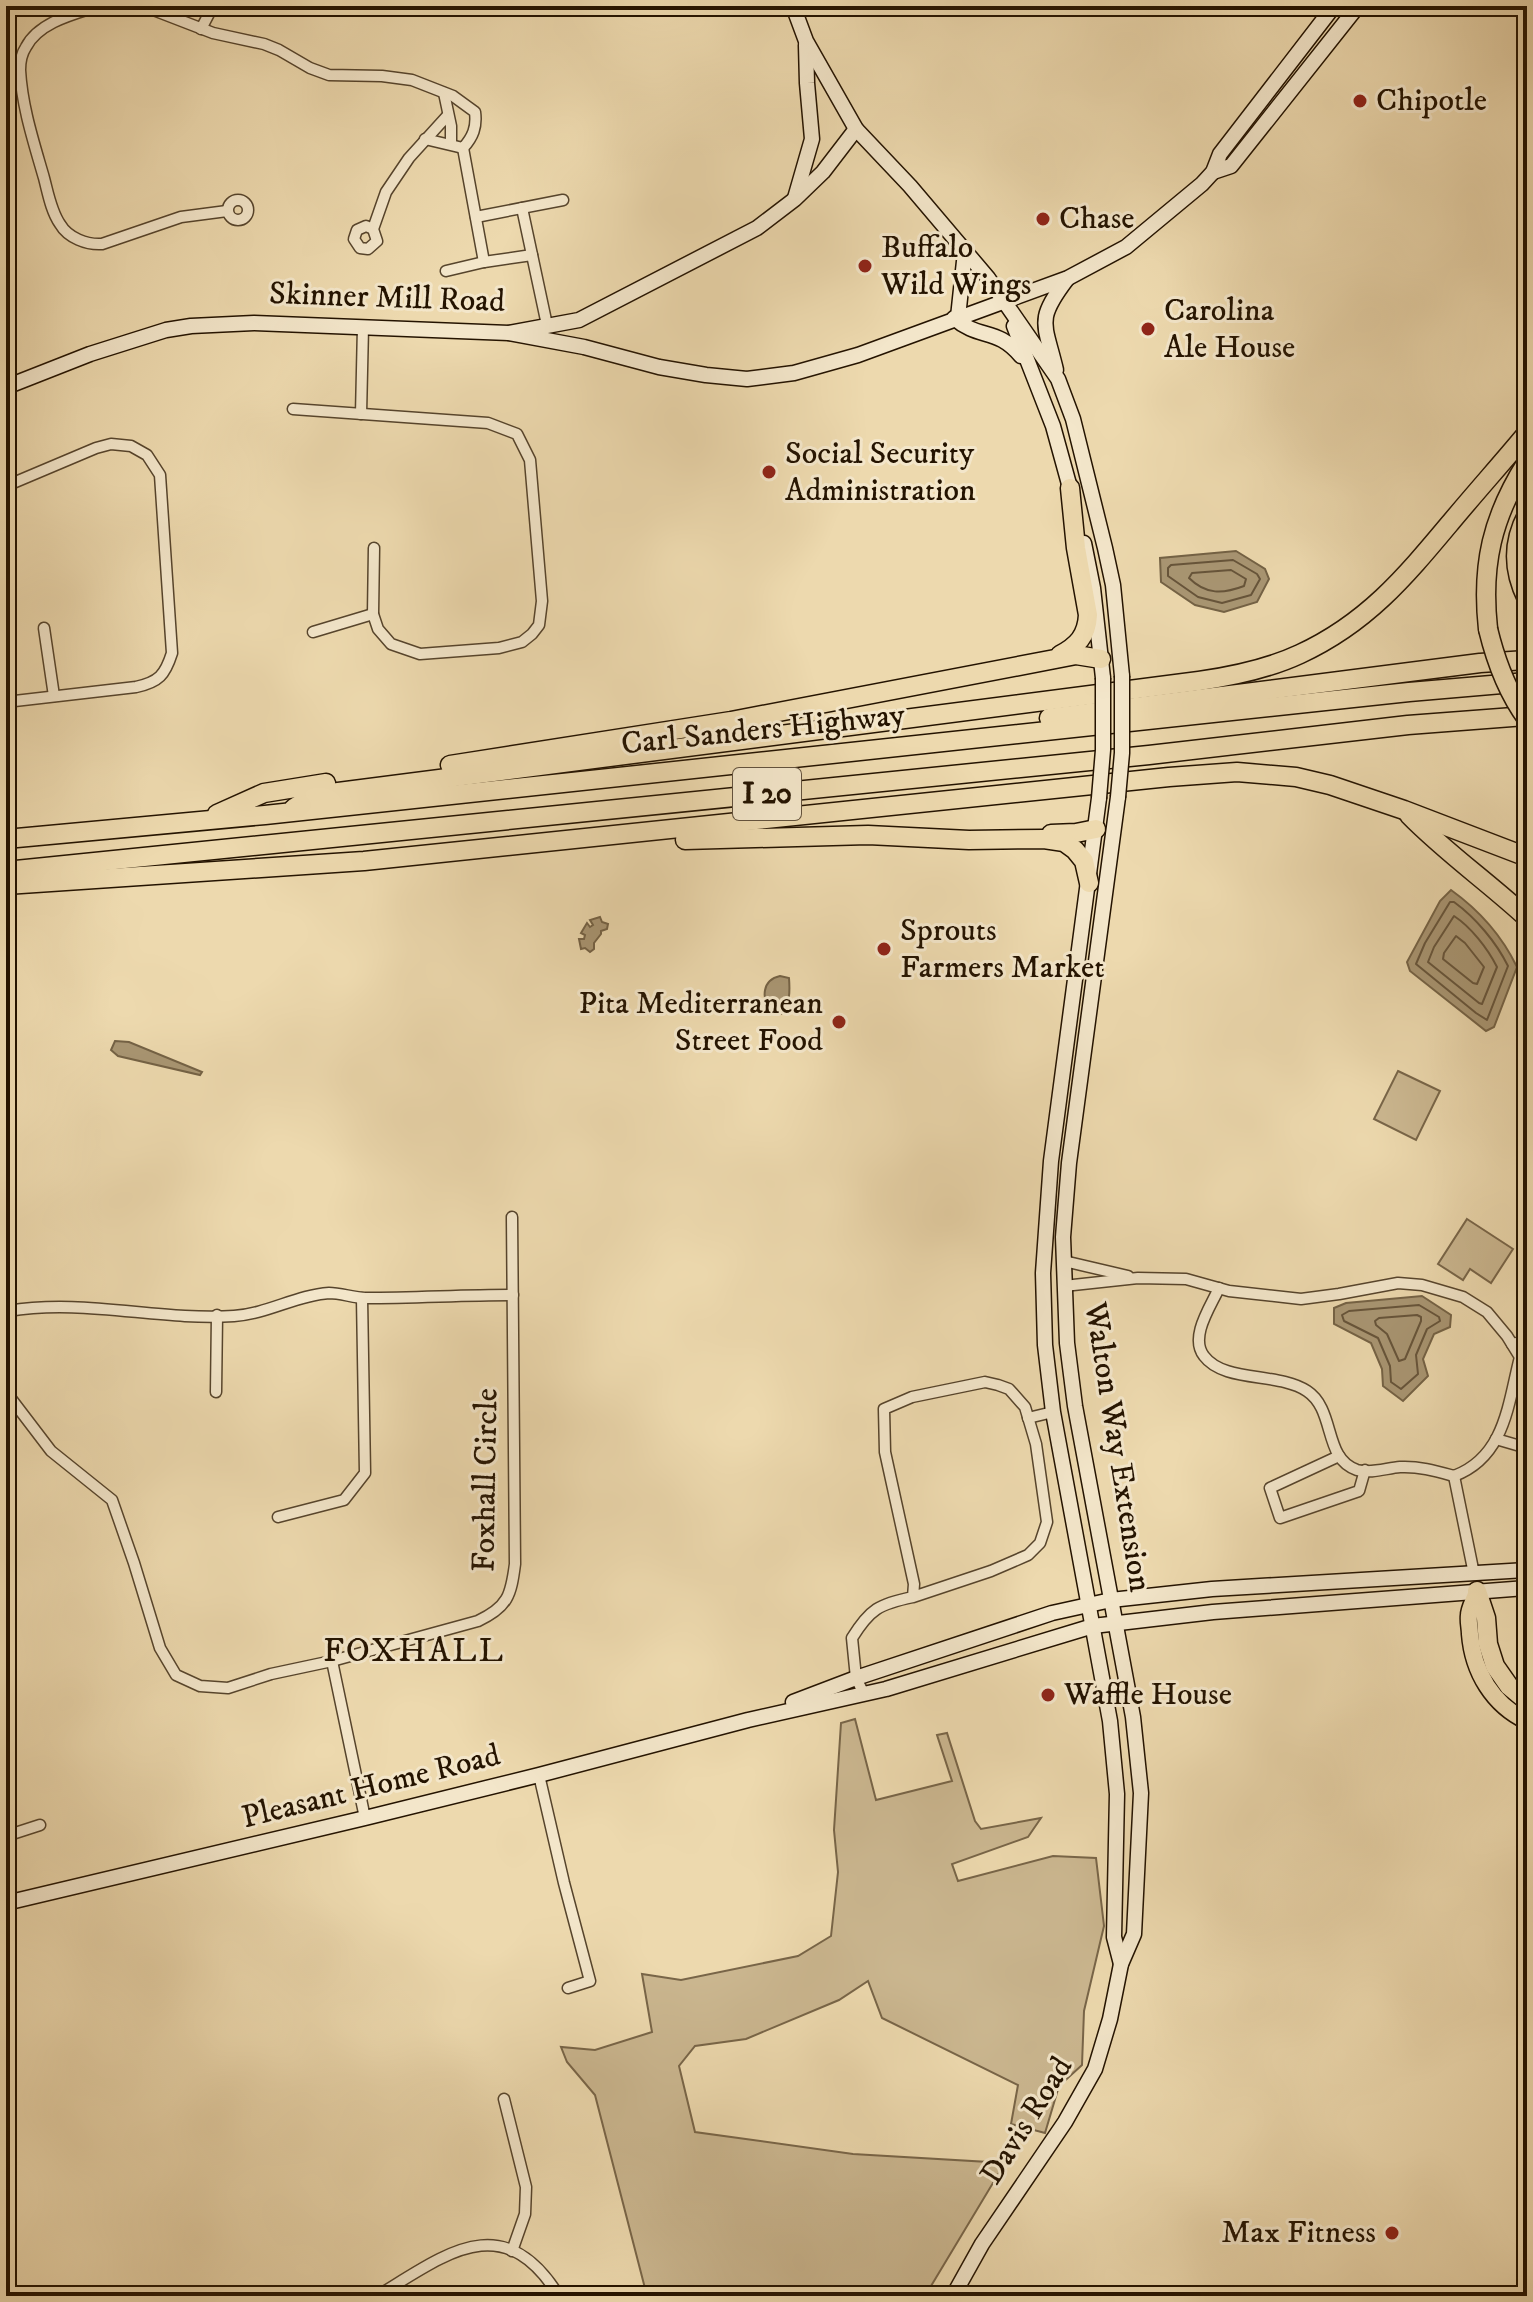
<svg xmlns="http://www.w3.org/2000/svg" width="1533" height="2302" viewBox="0 0 1533 2302" font-family="'IM FELL DW Pica',serif">
	<rect width="100%" height="100%" fill="#edd9ae"/>
	<filter id="stains"><feTurbulence type="fractalNoise" baseFrequency=".0025" numOctaves="4"/><feColorMatrix values="0 0 0 0 .2 0 0 0 0 .09 0 0 0 0 .02 0 0 0 .5 -.17"/></filter>
	<radialGradient id="worn" r=".72"><stop offset=".6" stop-color="#630" stop-opacity="0"/><stop offset="1" stop-color="#630" stop-opacity=".3"/></radialGradient>
	<g fill="#cbb790" stroke="#786548" stroke-width="2">
		<polygon points="1398,1071 1440,1091 1416,1140 1374,1119"/>
		<polygon points="1467,1219 1513,1249 1491,1283 1470,1269 1463,1280 1438,1264"/>
		<polygon points="855,1719 876,1800 952,1781 937,1735 947,1733 975,1821 981,1829 1041,1818 1028,1837 952,1864 958,1881 1053,1856 1096,1858 1104,1926 1084,2011 1082,2065 1059,2086 1045,2133 1011,2124 1018,2085 882,2018 868,1981 839,2000 746,2039 695,2046 679,2066 695,2132 853,2154 1005,2163 925,2296 647,2296 595,2095 567,2062 561,2047 595,2050 652,2032 642,1974 681,1980 798,1956 831,1936 838,1872 834,1830 841,1723"/>
	</g>
	<g fill="#a99673" stroke="#746245" stroke-width="2">
		<polygon points="1236,551 1265,569 1269,579 1257,602 1224,612 1195,605 1161,582 1160,558"/>
		<path d="M1451,890C1479,910 1502,936 1517,967L1494,1027L1486,1031L1410,971L1407,962L1440,901Z"/>
		<polygon points="600,917 602,922 608,924 607,929 601,931 601,934 594,943 594,949 590,952 585,948 581,949 579,939 584,939 585,935 581,933 587,923 590,927 593,925 590,920"/>
		<path d="M780,976L789,978C790,991 790,1004 782,1014L771,1012C761,998 762,980 780,976Z"/>
		<polygon points="115,1041 129,1042 202,1072 200,1075 118,1056 111,1050"/>
		<polygon points="1422,1296 1451,1315 1450,1327 1434,1334 1423,1359 1428,1376 1403,1401 1383,1386 1382,1369 1371,1343 1334,1324 1334,1308 1346,1303"/>
	</g>
	<g fill="none" stroke-linecap="round" stroke-linejoin="round">
		<g stroke="#66543a" stroke-width="2">
			<polygon points="1233,560 1257,574 1260,579 1251,595 1222,603 1198,597 1168,576 1168,568 1171,565"/>
			<path d="M1231,570L1246,579L1244,586C1223,594 1206,595 1189,578L1192,573Z"/>
			<path d="M1450,902H1454C1476,918 1496,942 1508,966L1487,1020L1476,1013L1416,964L1425,943Z"/>
			<path d="M1454,916C1471,927 1488,949 1497,967L1482,1004L1479,1003L1428,962L1434,947Z"/>
			<polygon points="1456,936 1465,943 1484,967 1477,984 1473,983 1443,959 1444,953"/>
			<polygon points="1419,1305 1439,1317 1440,1321 1427,1329 1416,1355 1418,1374 1401,1389 1391,1382 1390,1366 1378,1338 1344,1321 1342,1315 1349,1311"/>
			<polygon points="1417,1315 1421,1317 1421,1321 1405,1359 1399,1361 1387,1334 1376,1325 1375,1321 1379,1318"/>
		</g>
		<defs>
			<g id="street">
				<path d="M99,6C74,14 39,22 26,47C22,53 20,63 20,70C22,107 34,143 44,178C48,193 51,211 60,224C68,238 87,245 102,244L181,217L227,211"/>
				<path d="M143,6L213,33L264,44L279,50L310,68L329,75L382,76L412,80L453,96L475,112C477,127 473,137 463,148L425,139"/>
				<polyline points="201,29 213,6"/>
				<polyline points="444,93 451,126 451,144"/>
				<polyline points="463,148 484,262"/>
				<circle cx="238" cy="210" r="10"/>
				<polyline points="522,208 547,325"/>
				<polyline points="476,217 563,200"/>
				<polyline points="373,229 366,226 357,230 354,239 360,248 368,249 377,241 373,229 386,192 409,158 448,115"/>
				<polyline points="446,271 484,262 532,255"/>
				<polyline points="293,409 488,423 517,434 530,460 542,601 539,625 532,634 522,642 499,648 420,654 391,644 378,629 373,614 374,548"/>
				<polyline points="361,414 363,327"/>
				<path d="M6,486L96,448L111,444L131,446L147,455L160,475L172,653C165,675 159,682 136,687L6,702"/>
				<polyline points="44,628 54,696"/>
				<polyline points="313,632 373,614"/>
				<polyline points="1064,1261 1128,1276"/>
				<path d="M1064,1286L1138,1278L1186,1279L1229,1291L1301,1299L1339,1294L1398,1283L1422,1285L1463,1297L1487,1312L1507,1336L1520,1357C1508,1404 1505,1457 1454,1476"/>
				<path d="M1219,1288C1211,1306 1189,1337 1204,1356C1224,1383 1279,1372 1307,1391C1336,1410 1323,1459 1357,1470C1371,1474 1387,1468 1400,1467C1419,1466 1436,1471 1454,1476"/>
				<path d="M6,1314L8,1311C84,1298 159,1321 234,1316C267,1314 297,1295 329,1293C341,1293 354,1298 366,1298C415,1298 464,1295 513,1295"/>
				<polyline points="1512,1344 1527,1341"/>
				<path d="M6,1392L51,1451L112,1500L134,1563L160,1648L176,1675L200,1686L228,1688L271,1674L332,1661L478,1621C508,1607 511,1595 515,1564L512,1217"/>
				<polyline points="216,1392 217,1315"/>
				<polyline points="1028,1418 1053,1412"/>
				<polyline points="1496,1439 1527,1448"/>
				<polyline points="1339,1456 1270,1488 1280,1518 1359,1491 1365,1470"/>
				<polyline points="1454,1476 1474,1574"/>
				<polyline points="278,1517 344,1500 365,1473 362,1298"/>
				<polyline points="332,1661 365,1818"/>
				<path d="M864,1694L856,1678L852,1638C870,1609 879,1604 913,1597L914,1584L885,1452L884,1409L912,1397L985,1382L998,1385L1009,1389L1025,1407L1036,1444L1047,1522L1040,1543L1028,1555L991,1571L913,1597"/>
				<polyline points="539,1775 564,1883 590,1981 568,1988"/>
				<polyline points="6,1836 40,1825"/>
				<polyline points="504,2099 526,2187 525,2214 512,2251"/>
				<path d="M377,2296C445,2255 503,2206 559,2296"/>
			</g>
			<g id="secondary">
				<polyline points="793,6 806,41 856,129 910,186 988,278 1058,379 1073,419 1105,548 1113,585 1122,676"/>
				<polyline points="1213,172 1231,166 1358,6"/>
				<polyline points="795,198 812,139 807,83 806,45"/>
				<polyline points="958,317 965,252"/>
				<path d="M954,318C979,340 997,327 1021,356"/>
				<polyline points="1014,326 1053,426 1072,495"/>
				<polyline points="509,333 584,347 659,367 706,375 747,379 794,373 858,355 1068,278 1126,247 1202,184 1213,172 1220,154 1334,6"/>
				<path d="M1056,370C1045,323 1035,321 1067,279"/>
				<polyline points="6,387 90,354 166,330 191,326 254,323 509,333 579,320 757,228 795,199 823,172 856,129"/>
				<polyline points="1084,543 1093,588 1103,678"/>
				<polyline points="1099,798 1051,1161 1043,1273 1045,1345 1053,1412 1110,1721 1117,1794 1114,1937 1121,1964"/>
				<polyline points="793,1702 856,1678 1052,1613 1111,1600 1212,1589 1527,1570"/>
				<polyline points="6,1903 365,1818 539,1775 748,1720 886,1689 1093,1626 1213,1612 1527,1588"/>
				<polyline points="953,2296 982,2244 1065,2122 1095,2069 1110,2019 1121,1964 1134,1934 1141,1793 1133,1717 1075,1406 1067,1343 1063,1237 1069,1163 1118,797"/>
			</g>
			<path id="primary" d="M1477,1591C1475,1599 1469,1608 1469,1615C1468,1621 1470,1628 1470,1634C1473,1672 1493,1705 1527,1721"/>
			<g id="highway">
				<path d="M1527,515C1512,543 1513,571 1527,599"/>
				<path d="M1488,629C1481,565 1492,517 1527,462"/>
				<path d="M1060,655C1077,646 1087,636 1088,615L1076,548L1070,488"/>
				<polyline points="1049,718 1480,663 1527,660"/>
				<polyline points="450,765 731,721 1076,655 1101,659"/>
				<path d="M294,808L315,795L1199,681C1234,676 1268,669 1300,654C1367,623 1405,577 1451,522C1476,492 1502,463 1527,433"/>
				<polyline points="217,814 264,793 326,783"/>
				<path d="M1409,815C1445,852 1488,882 1527,918"/>
				<polyline points="1051,834 1076,833 1096,829"/>
				<polyline points="6,839 265,815 1409,692 1527,682"/>
				<polyline points="685,840 868,835 969,840 1044,839 1064,842 1075,850 1084,861 1089,883"/>
				<polyline points="6,871 1149,755 1408,725 1527,716"/>
				<polyline points="6,885 364,861 1169,777 1237,772 1296,777 1330,785 1404,810 1527,857"/>
				<polyline points="1477,1591 1486,1618 1488,1644 1495,1666 1509,1686 1527,1701"/>
			</g>
		</defs>
		<use href="#street" stroke="#56442c" stroke-width="13"/>
		<use href="#secondary" stroke="#241300" stroke-width="17"/>
		<use href="#primary" stroke="#241300" stroke-width="19"/>
		<use href="#highway" stroke="#241300" stroke-width="21"/>
		<use href="#street" stroke="#f3e6ca" stroke-width="10"/>
		<use href="#secondary" stroke="#f3e6ca" stroke-width="14"/>
		<use href="#primary" stroke="#edd9ae" stroke-width="16"/>
		<use href="#highway" stroke="#edd9ae" stroke-width="18"/>
		<defs>
			<g id="secondary-bridge">
				<polyline points="1118,797 1122,753 1122,676"/>
				<polyline points="1099,798 1103,750 1103,678"/>
			</g>
			<path id="highway-bridge" d="M1488,629C1496,662 1507,692 1527,719"/>
		</defs>
		<use href="#secondary-bridge" stroke="#241300" stroke-width="17" stroke-linecap="butt"/>
		<use href="#highway-bridge" stroke="#241300" stroke-width="21" stroke-linecap="butt"/>
		<use href="#secondary-bridge" stroke="#f3e6ca" stroke-width="14"/>
		<use href="#highway-bridge" stroke="#edd9ae" stroke-width="18"/>
	</g>
	<g fill="#8f2418" stroke="#f3e6ca" stroke-width="3">
		<circle cx="1360" cy="101" r="8"/>
		<circle cx="1043" cy="219" r="8"/>
		<circle cx="865" cy="266" r="8"/>
		<circle cx="1148" cy="329" r="8"/>
		<circle cx="769" cy="472" r="8"/>
		<circle cx="884" cy="949" r="8"/>
		<circle cx="839" cy="1022" r="8"/>
		<circle cx="1048" cy="1695" r="8"/>
		<circle cx="1392" cy="2233" r="8"/>
	</g>
	<g text-anchor="middle" dominant-baseline="central" stroke-width="6" stroke-linejoin="round" paint-order="stroke">
		<rect fill="#f3e6ca" stroke="#62523d" stroke-width="2" x="733" y="768" width="68" height="52" rx="6"/>
		<g font-size="30" font-weight="bold" fill="#241300">
			<text x="767" y="794">I 20</text>
		</g>
		<g font-size="32" fill="#241300" stroke="#f3e6ca" text-anchor="start">
			<text x="1376" y="101">Chipotle</text>
			<text x="1059" y="219">Chase</text>
			<text x="881" y="248">Buffalo<tspan x="881" dy="37">Wild Wings</tspan></text>
			<text x="1164" y="311">Carolina<tspan x="1164" dy="37">Ale House</tspan></text>
			<text x="785" y="454">Social Security<tspan x="785" dy="37">Administration</tspan></text>
			<text x="900" y="931">Sprouts<tspan x="900" dy="37">Farmers Market</tspan></text>
			<text x="823" y="1004" text-anchor="end">Pita Mediterranean<tspan x="823" dy="37">Street Food</tspan></text>
			<text x="1064" y="1695">Waffle House</text>
			<text x="1376" y="2233" text-anchor="end">Max Fitness</text>
		</g>
		<g font-size="32" fill="#241300" stroke="#f3e6ca">
			<text transform="translate(387 298) rotate(2)">Skinner Mill Road</text>
			<text transform="translate(763 730) rotate(-6)">Carl Sanders Highway</text>
			<text transform="translate(1117 1447) rotate(81)">Walton Way Extension</text>
			<text transform="translate(486 1480) rotate(-89)">Foxhall Circle</text>
			<text transform="translate(371 1787) rotate(-14)">Pleasant Home Road</text>
			<text transform="translate(1027 2121) rotate(-58)">Davis Road</text>
		</g>
		<g font-size="34" letter-spacing="2" fill="#241300" stroke="#f3e6ca">
			<text x="414" y="1651">FOXHALL</text>
		</g>
	</g>
	<rect width="1533" height="2302" fill="none" stroke="#edd9ae" stroke-width="32"/>
	<rect x="8" y="8" width="1517" height="2286" fill="none" stroke="#241300" stroke-width="4"/>
	<rect x="16" y="16" width="1501" height="2270" fill="none" stroke="#241300" stroke-width="2"/>
	<rect width="100%" height="100%" filter="url(#stains)"/>
	<rect width="100%" height="100%" fill="url(#worn)"/>
</svg>
